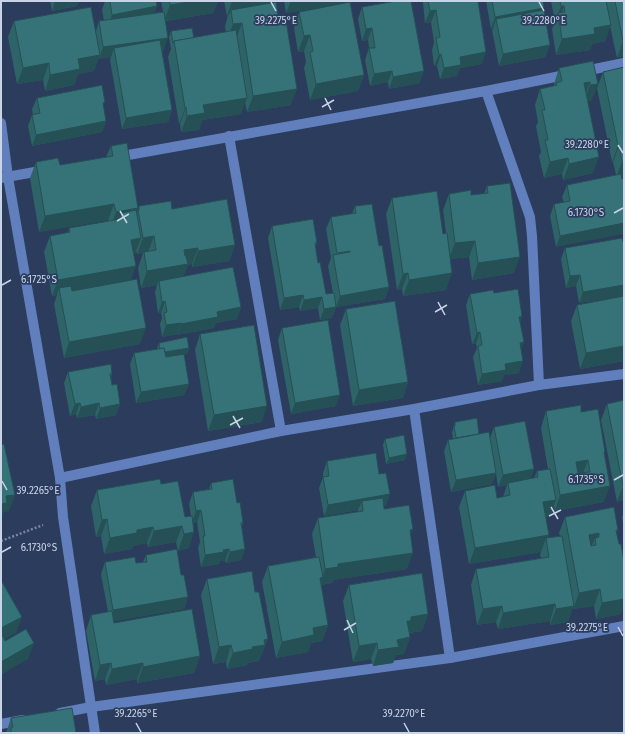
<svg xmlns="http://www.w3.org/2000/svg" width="625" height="734" viewBox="0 0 625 734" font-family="'Fira Sans',sans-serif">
	<rect width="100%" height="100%" fill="#2b3c5d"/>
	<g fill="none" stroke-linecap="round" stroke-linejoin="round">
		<polyline stroke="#7886a1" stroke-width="2.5" stroke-dasharray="2 2" stroke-linecap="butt" points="1,541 43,525"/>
		<g stroke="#617fbc" stroke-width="10">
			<polyline points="486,91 530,217 532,236 539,385"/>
			<polyline points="1,123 8,177 60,478 63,517 95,733"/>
			<polyline points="229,136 281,431"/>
			<polyline points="117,157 486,91 624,63"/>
			<polyline points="1,178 46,170"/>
			<polyline points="414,409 450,658"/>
			<polyline points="60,478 281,431 414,409 539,385 624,374"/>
			<polyline points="60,713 91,707 450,658 624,626"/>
			<polyline points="1,724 23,720"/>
		</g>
	</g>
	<g fill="#2e6368">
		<polygon points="50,1 79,1 77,6 52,11"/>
		<polygon points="105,1 156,1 157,6 154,13 163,12 161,1 218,1 213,13 166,21 164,49 162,50 172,110 168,122 122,129 110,60 111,57 98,59 94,71 78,74 74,85 45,91 43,80 17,84 8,37 14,21 96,31 99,21 104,21 102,10"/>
		<polygon points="224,1 271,1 270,3 291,105 247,112 245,102 241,114 202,120 199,130 181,132 180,124 179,124 168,57 171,49 169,37 171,31 194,38 226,32 225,26 228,15 227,16"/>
		<polygon points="284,1 349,1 348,3 364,75 358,91 310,100 304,68 306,62 304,51 298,52 294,28 299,12 347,3 286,13"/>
		<polygon points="423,1 478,1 482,64 460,68 457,76 440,79 437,66 434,66 432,50 434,42 431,22 425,23 423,3"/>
		<polygon points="486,1 543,1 544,8 543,10 546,57 499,66 492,30 493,29 491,29"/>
		<polygon points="551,1 624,1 624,56 617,58 610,26 605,41 592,44 590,50 556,55 552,29 555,21"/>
		<polygon points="362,7 420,83 389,89 388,82 370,86 365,60 369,48 368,40 362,41 358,19"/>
		<polygon points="593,61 592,100 588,101 593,173 563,180 562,174 544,178 539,156 541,152 536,126 538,122 535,105 540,89 554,86 554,84 559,68"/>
		<polygon points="624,67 624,177 622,177 556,247 550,216 554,204 564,203 562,197 567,185 616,175 613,162 612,162 597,88 603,72"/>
		<polygon points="37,98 104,108 106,121 102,132 32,146 28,126 32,115 33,115 32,109"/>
		<polygon points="111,146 137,213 139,206 172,209 235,245 229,261 192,267 192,264 188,265 183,276 241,307 237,319 216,323 214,328 177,335 177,334 162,337 160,324 162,318 161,313 158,313 155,292 157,285 141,288 138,268 143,253 137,254 136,251 135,254 134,254 131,280 140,344 64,358 54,304 57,295 52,296 44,252 50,236 68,233 69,228 108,222 108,220 39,232 30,178 36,162 60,165 106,157"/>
		<polygon points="487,186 514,273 472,280 469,257 450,259 446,290 403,296 402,289 397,290 386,214 392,198 443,234 446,233 443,210 449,194 471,195 484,194"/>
		<polygon points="355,206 379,246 389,287 385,299 336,307 332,318 320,320 318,308 300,311 299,307 280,310 268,238 272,226 317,243 315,248 318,263 326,294 333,293 328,266 331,258 326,229 331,217 352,214"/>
		<polygon points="565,248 624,296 579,303 576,286 566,288 561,259"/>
		<polygon points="494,293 522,316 520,322 524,342 521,349 519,373 504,375 502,381 478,385 473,357 477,348 476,344 472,344 466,305 470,294"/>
		<polygon points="624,296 624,361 580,369 571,321 577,305"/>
		<polygon points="346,309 408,382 403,398 353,406 340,325"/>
		<polygon points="282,328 336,406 291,414 278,340"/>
		<polygon points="200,334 262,422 208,431 195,350"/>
		<polygon points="159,343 189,348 187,354 184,354 189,384 184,395 136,403 130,364 134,353 157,349"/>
		<polygon points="68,372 112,374 111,378 112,385 120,404 116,415 96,419 95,415 77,418 76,414 70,416 64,383"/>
		<polygon points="624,400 624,500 617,502 601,420 607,404"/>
		<polygon points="546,411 581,412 604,455 604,502 555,511 554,506 550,516 546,517 549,535 548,538 560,536 559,533 565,517 618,530 617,532 621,614 596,619 594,606 573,609 573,607 568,622 550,625 550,621 498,629 496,622 477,625 471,585 476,569 541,558 540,555 541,552 469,564 459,507 465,491 497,498 503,497 507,485 498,487 496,473 492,484 451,492 444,451 448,440 453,439 452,432 453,430 453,428 455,422 479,434 490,438 494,427 531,479 534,478 537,471 548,469 541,428"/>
		<polygon points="385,439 405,460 386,464 383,445"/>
		<polygon points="327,461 379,474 386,506 384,506 384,509 413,529 410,535 407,569 333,580 332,583 321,585 328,625 322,641 311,643 308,652 276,658 262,582 268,566 316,557 312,534 318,518 358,512 358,510 324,516 319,488 323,477 323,473"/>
		<polygon points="211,483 237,503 243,522 242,527 245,549 241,560 226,563 225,561 220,561 219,564 201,567 198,548 200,542 197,522 193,523 189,548 178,551 176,542 148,547 147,543 133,546 132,549 104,554 101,536 96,537 91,506 97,490 161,484 185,517 191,516 189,504 193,492 209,489"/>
		<polygon points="624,512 624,529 622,517"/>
		<polygon points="146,555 181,575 188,597 184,609 114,621 114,623 200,656 194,673 137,683 137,679 106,685 105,679 95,681 86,631 91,615 108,612 101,574 105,562 136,563 143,562"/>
		<polygon points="207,579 262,655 261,655 259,661 248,663 247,665 227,669 226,662 213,664 201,595"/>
		<polygon points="349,585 428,614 422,631 409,633 410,637 404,654 396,655 393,663 373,666 371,659 353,662 343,601"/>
		<polygon points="11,718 76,733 6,733"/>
	</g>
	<g fill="#255055">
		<polygon points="55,1 79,1 77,6 52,11"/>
		<polygon points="194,1 218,1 213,13 164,21 170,5"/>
		<polygon points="232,1 271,1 268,9 231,10 229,15 227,16"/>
		<polygon points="291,1 349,1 348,3 286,13"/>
		<polygon points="157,6 151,22 106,31 112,15"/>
		<polygon points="561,6 564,6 559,19 558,14"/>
		<polygon points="544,8 540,20 496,19 493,29 491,29 495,17"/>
		<polygon points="436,10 431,22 425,23 430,11"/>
		<polygon points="242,23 236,39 227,40 233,24"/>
		<polygon points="611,25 605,41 592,44 590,50 556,55 562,39 594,28"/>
		<polygon points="372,28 368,40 362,41 366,29"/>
		<polygon points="310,35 304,51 298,52 304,36"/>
		<polygon points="168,38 164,49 115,56 114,48 111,57 99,59 103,47"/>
		<polygon points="623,41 624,41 624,56 617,58"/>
		<polygon points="550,45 546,57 499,66 503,54"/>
		<polygon points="486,52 482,64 460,68 457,76 440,79 444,68 460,57"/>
		<polygon points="441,54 437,66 434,66 439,55"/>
		<polygon points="100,55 94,71 78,74 74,85 45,91 50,75 78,59"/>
		<polygon points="49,63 43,80 17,84 23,68"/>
		<polygon points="392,71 388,82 370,86 374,74"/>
		<polygon points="424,71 420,83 389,89 393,77"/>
		<polygon points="364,75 358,91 310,100 316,84"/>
		<polygon points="590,82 584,98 584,83"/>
		<polygon points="598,84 592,100 584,101 590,85"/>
		<polygon points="297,89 291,105 247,112 253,96"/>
		<polygon points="247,98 241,114 202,120 199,130 181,132 187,116 203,105"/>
		<polygon points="105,102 101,114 103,103"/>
		<polygon points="186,107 180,124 179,124 185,108"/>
		<polygon points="172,110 168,122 122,129 126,118"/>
		<polygon points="106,121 102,132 32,146 36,135"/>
		<polygon points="618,146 619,146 613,162 612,162"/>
		<polygon points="599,157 593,173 563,180 569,164"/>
		<polygon points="568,158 562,174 544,178 550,162"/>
		<polygon points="622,162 624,162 624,177 616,178"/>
		<polygon points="114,204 108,220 39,232 45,216"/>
		<polygon points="138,208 132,224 126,217 120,234 117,234 123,218 122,213 117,227 110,229 116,212"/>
		<polygon points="624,223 624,234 556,247 560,236"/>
		<polygon points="154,236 148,252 144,252 143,253 137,254 143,238"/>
		<polygon points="141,238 135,254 125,256 131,240"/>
		<polygon points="475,241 469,257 449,259 455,243"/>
		<polygon points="235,245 229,261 192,267 198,251"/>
		<polygon points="198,248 192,264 188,265 182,281 159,281 157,285 141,288 147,271 184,250"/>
		<polygon points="520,257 514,273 472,280 478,263"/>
		<polygon points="136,266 130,282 61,294 59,288 57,295 52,296 58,280"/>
		<polygon points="408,273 402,289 397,290 403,274"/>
		<polygon points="452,273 446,290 403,296 409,280"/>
		<polygon points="580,275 576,286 566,288 570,276"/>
		<polygon points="624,285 624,296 579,303 583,292"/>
		<polygon points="389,287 385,299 336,307 332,318 320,320 324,309 336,307 340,296"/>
		<polygon points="303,295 299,307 280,310 284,298"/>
		<polygon points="322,297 318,308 300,311 304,300"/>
		<polygon points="165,301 161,313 158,313 162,302"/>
		<polygon points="241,307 237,319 216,323 214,328 177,335 181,324 217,312"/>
		<polygon points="522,316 518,327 519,317"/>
		<polygon points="181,323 177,334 162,337 166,325"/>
		<polygon points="146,328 140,344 64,358 69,342"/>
		<polygon points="480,332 476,344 472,344 477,333"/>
		<polygon points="524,342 519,354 520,343"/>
		<polygon points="624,346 624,361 580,369 586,353"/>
		<polygon points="189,348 187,354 158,359 161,353"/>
		<polygon points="523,361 519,373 504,375 502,381 478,385 482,374 505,364"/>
		<polygon points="408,382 403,398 353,406 359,390"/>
		<polygon points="189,384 184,395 136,403 141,392"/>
		<polygon points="340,395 336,406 291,414 295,403"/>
		<polygon points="80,403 76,414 70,416 75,404"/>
		<polygon points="99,403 95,415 77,418 81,407"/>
		<polygon points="120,404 116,415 96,419 100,408"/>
		<polygon points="267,406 262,422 208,431 214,415"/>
		<polygon points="407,454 405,460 386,464 389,458"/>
		<polygon points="588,460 582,476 570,478 576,462"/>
		<polygon points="534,469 530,481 508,483 507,485 498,487 503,475"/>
		<polygon points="496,473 492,484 451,492 456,480"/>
		<polygon points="624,485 624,500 617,502 623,486"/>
		<polygon points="610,486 604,502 555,511 560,495"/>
		<polygon points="390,494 386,506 363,509 362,501 358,510 324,516 328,505"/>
		<polygon points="15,495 9,511 4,512 1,519 1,504 6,496"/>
		<polygon points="556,500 550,516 537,518 543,502"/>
		<polygon points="201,510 197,522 192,523 196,511"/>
		<polygon points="107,519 101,536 96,537 102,520"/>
		<polygon points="182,526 176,542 148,547 154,531"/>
		<polygon points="153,527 147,543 133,546 132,549 104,554 110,538 137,530"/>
		<polygon points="413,529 407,545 410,530"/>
		<polygon points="194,532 189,548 178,551 184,534"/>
		<polygon points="599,533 595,542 595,538 590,550 589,535"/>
		<polygon points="549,535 547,541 546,538 541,552 469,564 475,548"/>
		<polygon points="229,549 225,561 220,561 219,564 201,567 205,555 223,550"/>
		<polygon points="245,549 241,560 226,563 230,552"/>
		<polygon points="413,553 407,569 333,580 332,583 321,585 320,578 322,578 325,569 338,564"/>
		<polygon points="600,589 594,606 573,609 579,593"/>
		<polygon points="188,597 184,609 109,622 113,610"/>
		<polygon points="624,599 624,605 621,614 596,619 602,603"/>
		<polygon points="555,604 550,621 498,629 503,613"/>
		<polygon points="502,606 496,622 477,625 483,609"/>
		<polygon points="574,606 568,622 550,625 556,609"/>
		<polygon points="428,614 422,631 407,633 407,621 411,617"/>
		<polygon points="22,617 16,633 1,641 1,628"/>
		<polygon points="328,625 322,641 311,643 308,652 276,658 282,642 313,628"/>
		<polygon points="410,637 404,654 396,655 393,663 373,666 378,650 397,640"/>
		<polygon points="268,639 262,655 261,655 259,661 248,663 247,665 227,669 233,653 252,647 264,640"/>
		<polygon points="34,643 28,659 1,675 1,662"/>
		<polygon points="377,643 371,659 353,662 359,646"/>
		<polygon points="231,645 226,662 213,664 219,647"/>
		<polygon points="200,656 194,673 137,683 143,667"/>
		<polygon points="111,663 105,679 95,681 100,665"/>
		<polygon points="143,663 137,679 106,685 112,669"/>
	</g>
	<g fill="#357379" stroke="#255055" fill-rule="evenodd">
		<polygon points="110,1 156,1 157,6 112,15"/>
		<polygon points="170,1 194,1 170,5"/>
		<polygon points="396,1 411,1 424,71 393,77 392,71 374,74 369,48 375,48 372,28 366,29 362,7"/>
		<polygon points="428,1 478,1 486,52 460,57 461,65 444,68 441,54 439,55 436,38 440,37 436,10 430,11"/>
		<polygon points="492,1 543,1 544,8 495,17"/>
		<polygon points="560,1 606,1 611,25 594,28 595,34 562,39 558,13 565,12 564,6 561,6"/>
		<polygon points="615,1 624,1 624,41 623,41"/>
		<polygon points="276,2 278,15 285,14 297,89 253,96 242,23 233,24 231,10"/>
		<polygon points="350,2 364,75 316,84 310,52 313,51 310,35 304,36 299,12"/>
		<polygon points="91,7 100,55 78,59 80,69 50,75 49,63 23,68 14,21"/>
		<polygon points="544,10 550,45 503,54 496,19"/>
		<polygon points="164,12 168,38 103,47 99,21"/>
		<polygon points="192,28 194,38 174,41 173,43 171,31"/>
		<polygon points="236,30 247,98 203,105 205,113 187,116 186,107 185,108 174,41"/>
		<polygon points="160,40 172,110 126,118 114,48"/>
		<polygon points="593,61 598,84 590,85 590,82 584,83 599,157 569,164 568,158 550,162 545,140 548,140 542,110 545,110 540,89 557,85 556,83 562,81 559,68"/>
		<polygon points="624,67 624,162 622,162 619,146 618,146 603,72"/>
		<polygon points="102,85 105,102 103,103 106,121 36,135 32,115 40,113 37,98"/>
		<polygon points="127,143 138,208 116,212 114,204 45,216 36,162 58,158 60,165 113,156 111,146"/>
		<polygon points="621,174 622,179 624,178 624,223 560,236 554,204 570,201 567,185"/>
		<polygon points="510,183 520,257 478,263 475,241 455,243 449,194 471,190 471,195 488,193 487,186"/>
		<polygon points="437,191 443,234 447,233 452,273 409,280 408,273 403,274 392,198"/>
		<polygon points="227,199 235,245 198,251 198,248 184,250 185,256 186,256 188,264 147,271 144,252 156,250 154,236 143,238 138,210 139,210 139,206 171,201 172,209"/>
		<polygon points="372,204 379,246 382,245 389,287 340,296 333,255 350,252 350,251 337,253 331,217 356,213 355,206"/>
		<polygon points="136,210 141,238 131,240 136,266 58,280 50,236 70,232 69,228 126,218 126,217 123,218 122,213"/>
		<polygon points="313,219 317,243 315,243 318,263 320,262 326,294 334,293 336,307 324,309 322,297 304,300 303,295 284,298 272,226"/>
		<polygon points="622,238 623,242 624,242 624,285 583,292 580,275 570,276 565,248"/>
		<polygon points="233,267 241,307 217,312 218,317 181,324 181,323 166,325 164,313 167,312 165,301 162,302 159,281"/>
		<polygon points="137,279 146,328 69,342 59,288 71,286 72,291"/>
		<polygon points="518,289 522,316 519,317 524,342 520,343 523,361 505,364 506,370 482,374 478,346 482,345 480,332 477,333 470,294 493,290 494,293"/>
		<polygon points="624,296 624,346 586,353 577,305"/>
		<polygon points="395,301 408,382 359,390 346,309"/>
		<polygon points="328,320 340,395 295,403 282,328"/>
		<polygon points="254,325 267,406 214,415 200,334"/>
		<polygon points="187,337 189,348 165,352 164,348 160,349 159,343"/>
		<polygon points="164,348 166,357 184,354 189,384 141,392 134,353"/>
		<polygon points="111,364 112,374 110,374 112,385 117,384 120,404 100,408 99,403 81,407 80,403 75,404 68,372"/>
		<polygon points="624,400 624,485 623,486 607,404"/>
		<path d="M581,405V412L598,409L605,452H604L610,486L560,495L546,411ZM588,460L590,472L578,473L576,462Z"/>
		<polygon points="477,418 479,434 456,438 454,426 455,426 455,422"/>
		<polygon points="525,421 534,469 503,475 494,427"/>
		<polygon points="489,432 496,473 456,480 448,440"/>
		<polygon points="404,435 407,454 389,458 385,439"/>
		<polygon points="4,444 15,495 6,496 7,503 1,504 1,445"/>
		<polygon points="376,453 379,474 386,473 390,494 328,505 323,477 329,476 327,461"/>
		<polygon points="550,469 556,500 543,502 549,535 475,548 465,491 495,485 497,498 510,495 508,483 538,477 537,471"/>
		<polygon points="160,479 161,484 178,481 185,517 192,516 194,532 184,534 182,526 154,531 153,527 137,530 137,533 110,538 107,519 102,520 97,490"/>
		<polygon points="233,479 237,503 240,502 243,522 241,523 245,549 230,552 229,549 223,550 224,552 205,555 203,536 205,536 201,510 196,511 193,492 212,489 211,483"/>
		<polygon points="383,498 384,509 409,505 413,529 410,530 413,553 338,564 338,567 325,569 318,518 363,511 362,501"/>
		<path d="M614,507L618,530H616L619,544H621L624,562V599L602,603L600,589L579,593L565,517ZM599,533V537L595,538L596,545L591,546L589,535Z"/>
		<polygon points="562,536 574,606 556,609 555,604 503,613 502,606 483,609 476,569 549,557 546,538"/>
		<polygon points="177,549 181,575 184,575 188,597 113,610 105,562 135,557 136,563 147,562 146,555"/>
		<polygon points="319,557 323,577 320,578 328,625 313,628 314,635 282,642 268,566"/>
		<polygon points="252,571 255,592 259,592 268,639 264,640 265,645 252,647 253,649 233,653 231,645 219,647 207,579"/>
		<polygon points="422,573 428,614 411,617 411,621 407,621 410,637 397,640 399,647 378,650 377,643 359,646 349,585"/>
		<polygon points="1,580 22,617 1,628"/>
		<polygon points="192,609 200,656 143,667 143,663 112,669 111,663 100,665 91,615 112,611 114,623"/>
		<polygon points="26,629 34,643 1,662 1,633 5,641"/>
		<polygon points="72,708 76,733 11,733 11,728 13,727 11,718"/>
	</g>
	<path fill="none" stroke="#c9d4e9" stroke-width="1.5" d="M271,2L276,11M539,2L544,11M325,98L331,110M322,107L334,100M618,145L623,153M120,211L127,223M614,213L623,208M117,221L129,214M2,285L11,280M438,302L445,315M435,312L447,305M233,416L240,428M230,425L243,418M614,480L623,475M2,481L7,490M551,507L558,519M549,516L561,510M2,552L11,547M347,620L353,633M618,627L623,636M344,630L356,623M136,723L141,732M404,723L409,732"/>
	<g font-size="10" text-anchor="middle" fill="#c9d4e9" stroke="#2b3c5d" stroke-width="3.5" stroke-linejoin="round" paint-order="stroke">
		<text x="276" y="24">39.2275°E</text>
		<text x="544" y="24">39.2280°E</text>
		<text x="587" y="148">39.2280°E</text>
		<text x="586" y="216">6.1730°S</text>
		<text x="39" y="283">6.1725°S</text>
		<text x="586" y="483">6.1735°S</text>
		<text x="38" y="494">39.2265°E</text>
		<text x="39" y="551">6.1730°S</text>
		<text x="587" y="631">39.2275°E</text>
		<text x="136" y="717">39.2265°E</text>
		<text x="404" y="717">39.2270°E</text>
	</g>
	<rect width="625" height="734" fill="none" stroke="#c9d4e9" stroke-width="4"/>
</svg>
